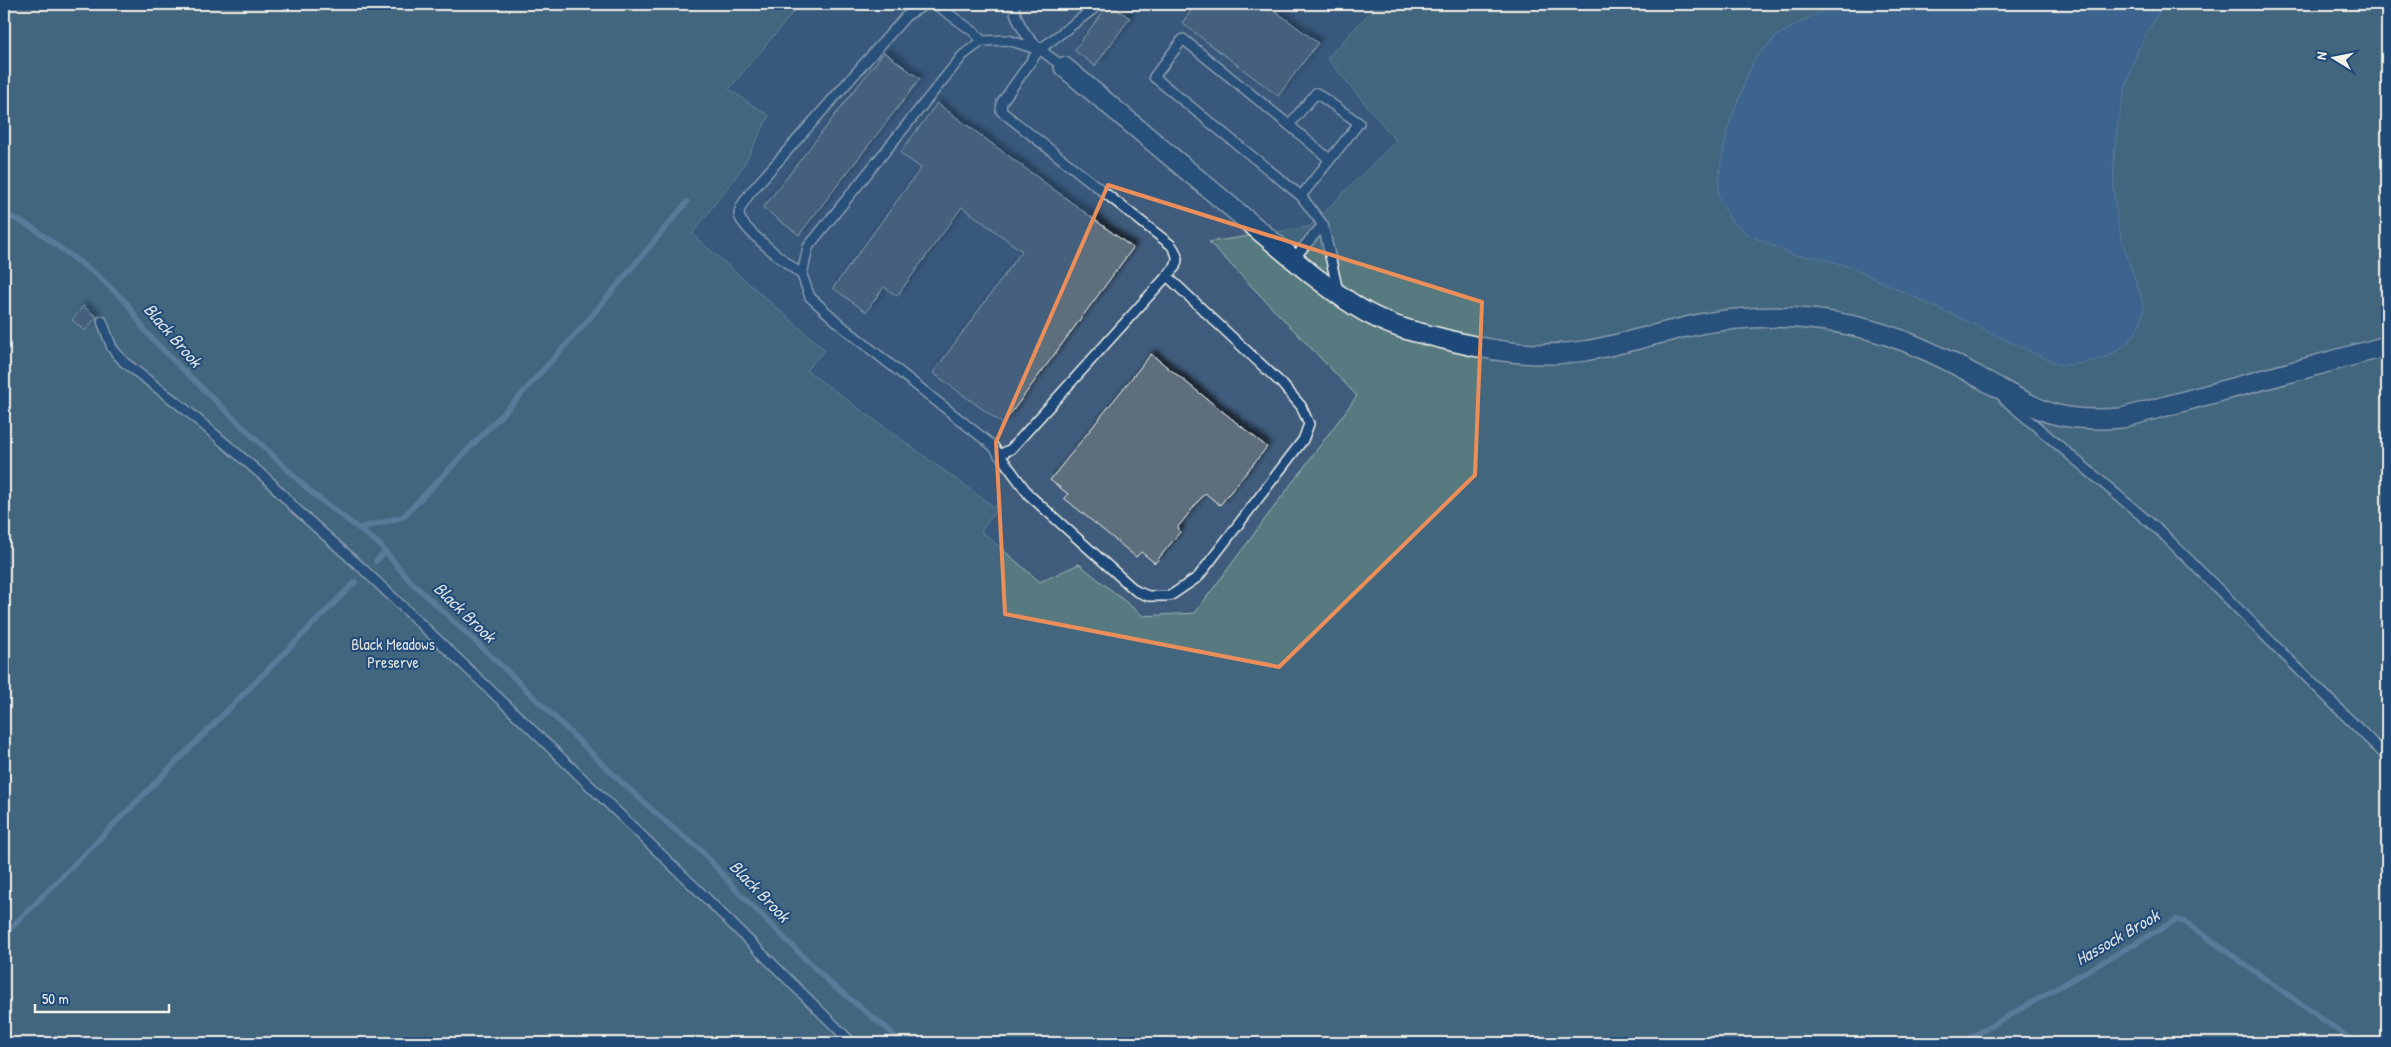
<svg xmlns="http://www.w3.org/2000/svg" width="2391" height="1047" viewBox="0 0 2391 1047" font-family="'Patrick Hand',sans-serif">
	<defs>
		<filter id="shadow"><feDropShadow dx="4.5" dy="-4.5" stdDeviation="2.5" flood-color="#0009"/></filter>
	</defs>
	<rect width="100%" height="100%" fill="#32557b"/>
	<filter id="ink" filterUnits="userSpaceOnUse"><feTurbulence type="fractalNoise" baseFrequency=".02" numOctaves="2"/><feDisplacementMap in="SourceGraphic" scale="10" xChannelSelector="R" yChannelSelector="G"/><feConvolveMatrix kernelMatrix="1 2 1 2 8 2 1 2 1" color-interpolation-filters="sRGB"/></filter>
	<g filter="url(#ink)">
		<polygon fill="#3f5c7c" points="800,4 1368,4 1375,8 1327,58 1396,141 1309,227 1209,242 1358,396 1195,614 1143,616 1079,564 1040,582 981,531 997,509 806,370 825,350 692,233 742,168 768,115 729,89"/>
		<polygon fill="#567a80" stroke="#a5b6b4" points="4,4 800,4 729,89 769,116 742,168 692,234 825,350 806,370 997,509 981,531 1040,582 1079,564 1143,616 1195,613 1357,396 1209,242 1309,227 1396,141 1327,58 1374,8 1368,4 2387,4 2387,1043 4,1043"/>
		<path fill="#4976a4" stroke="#8da7bf" d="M1834,4H2164C2155,20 2143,37 2137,54C2115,112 2106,177 2121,237C2124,248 2145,305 2144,309C2136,353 2099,364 2060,365L1850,267L1821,258L1793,255L1747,234L1730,219L1718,196L1720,167L1728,127L1754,59L1778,35Z"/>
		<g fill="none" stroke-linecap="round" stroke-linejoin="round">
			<g stroke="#8da7bf" stroke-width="5.5">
				<polyline points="4,213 33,228 97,275 126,302 146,332 176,363 312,493 379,544 409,580 503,667 617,778 667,823 701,850 737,891 830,983 889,1030 901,1043"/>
				<polyline points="360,528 403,517 517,399 590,318 687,202"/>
				<polyline points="376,561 385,552"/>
				<polyline points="4,935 355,582"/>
				<polyline points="1961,1043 2176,920 2185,922 2356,1043"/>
			</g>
		</g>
		<g fill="#5d6e7d" stroke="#f4f1e8" filter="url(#shadow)">
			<polygon points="1109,4 1130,18 1095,66 1074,50"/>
			<polygon points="1196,4 1266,4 1318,43 1278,96 1182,23"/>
			<polygon points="884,52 920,79 799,235 763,208"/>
			<polygon points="937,103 1133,248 1003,424 933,373 1022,251 962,207 897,296 884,287 866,312 833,288 921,168 900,153"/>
			<polygon points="83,306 97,317 85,331 72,320"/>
			<polygon points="1151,354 1267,447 1220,505 1205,493 1178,527 1180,532 1155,563 1141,552 1136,557 1064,498 1068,494 1050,480"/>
		</g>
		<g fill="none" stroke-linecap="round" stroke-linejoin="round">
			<defs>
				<g id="lane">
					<polyline points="935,4 974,32 982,41"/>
					<path d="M1013,4C1019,35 1039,50 1064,67"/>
					<polyline points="1039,50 1008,40 982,41 963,55 808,247 802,275 810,297 843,327 993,446 1029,495 1136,591 1148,596 1170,596 1198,577 1303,440 1309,424 1301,406 1282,384 1167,276"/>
					<polyline points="1289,125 1329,159"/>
					<polyline points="1301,196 1359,123 1316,93 1289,125 1183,39 1154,77 1301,196 1323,225"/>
					<polyline points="1293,259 1323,225 1338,291"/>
					<path d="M802,275C789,264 740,229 739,214C739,207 746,199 750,193L906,16L926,4"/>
					<polyline points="102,321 112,348 124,362 185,409 268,480 297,510 362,568 525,723 702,894 852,1043"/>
					<polyline points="2004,399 2162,533 2387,757"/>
					<path d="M999,455L1011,449L1175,267C1179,258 1177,253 1171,245L1001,111L1002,102L1039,50L1100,4"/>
				</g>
				<path id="street" d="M1064,67L1311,274C1331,289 1352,306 1375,317C1394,327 1415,332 1436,337C1485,350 1533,359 1584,351C1625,344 1664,331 1705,323C1754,315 1806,315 1854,326C1901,336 1943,357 1984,380C2005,391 2027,405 2050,413C2073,420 2097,420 2122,418L2387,346"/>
			</defs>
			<use href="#lane" stroke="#f4f1e8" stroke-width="12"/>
			<use href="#street" stroke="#f4f1e8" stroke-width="22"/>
			<use href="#lane" stroke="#1f4a7a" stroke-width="9"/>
			<use href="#street" stroke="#1f4a7a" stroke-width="19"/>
		</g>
	</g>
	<path d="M0 0H2391V1047H0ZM1108,185L1482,302L1475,475L1279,667L1005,614L996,442Z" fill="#32557b" fill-opacity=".55" fill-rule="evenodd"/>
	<path fill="none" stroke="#ec8e59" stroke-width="4" stroke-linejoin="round" d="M1108,185L1482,302L1475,475L1279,667L1005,614L996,442Z"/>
	<g text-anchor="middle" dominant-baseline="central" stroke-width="4" stroke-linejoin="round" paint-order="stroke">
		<g font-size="16" fill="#dcdfd8" stroke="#1f4a7a">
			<text x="393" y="644">Black Meadows<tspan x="393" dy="18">Preserve</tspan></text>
		</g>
		<g font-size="18" font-style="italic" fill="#dadfde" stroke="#1f4a7a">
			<text transform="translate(173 335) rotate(49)">Black Brook</text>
			<text transform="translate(465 612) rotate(44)">Black Brook</text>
			<text transform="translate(760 891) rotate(46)">Black Brook</text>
			<text transform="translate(2117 937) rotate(-30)">Hassock Brook</text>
		</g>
	</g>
	<rect width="2391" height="1047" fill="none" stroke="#1f4a7a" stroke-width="20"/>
	<rect x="10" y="10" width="2371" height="1027" fill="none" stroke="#f4f1e8" stroke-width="2" filter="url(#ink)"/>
	<g transform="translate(2334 58) rotate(280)" stroke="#1f4a7a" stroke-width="4" paint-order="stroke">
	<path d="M0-4L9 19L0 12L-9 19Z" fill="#f4f1e8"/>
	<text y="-8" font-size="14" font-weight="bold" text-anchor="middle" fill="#f4f1e8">N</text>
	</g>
	<path d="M35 1004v8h134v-8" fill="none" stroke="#f4f1e8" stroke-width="2.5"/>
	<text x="42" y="1004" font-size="15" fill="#f4f1e8" stroke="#1f4a7a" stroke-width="4" paint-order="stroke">50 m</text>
</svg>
